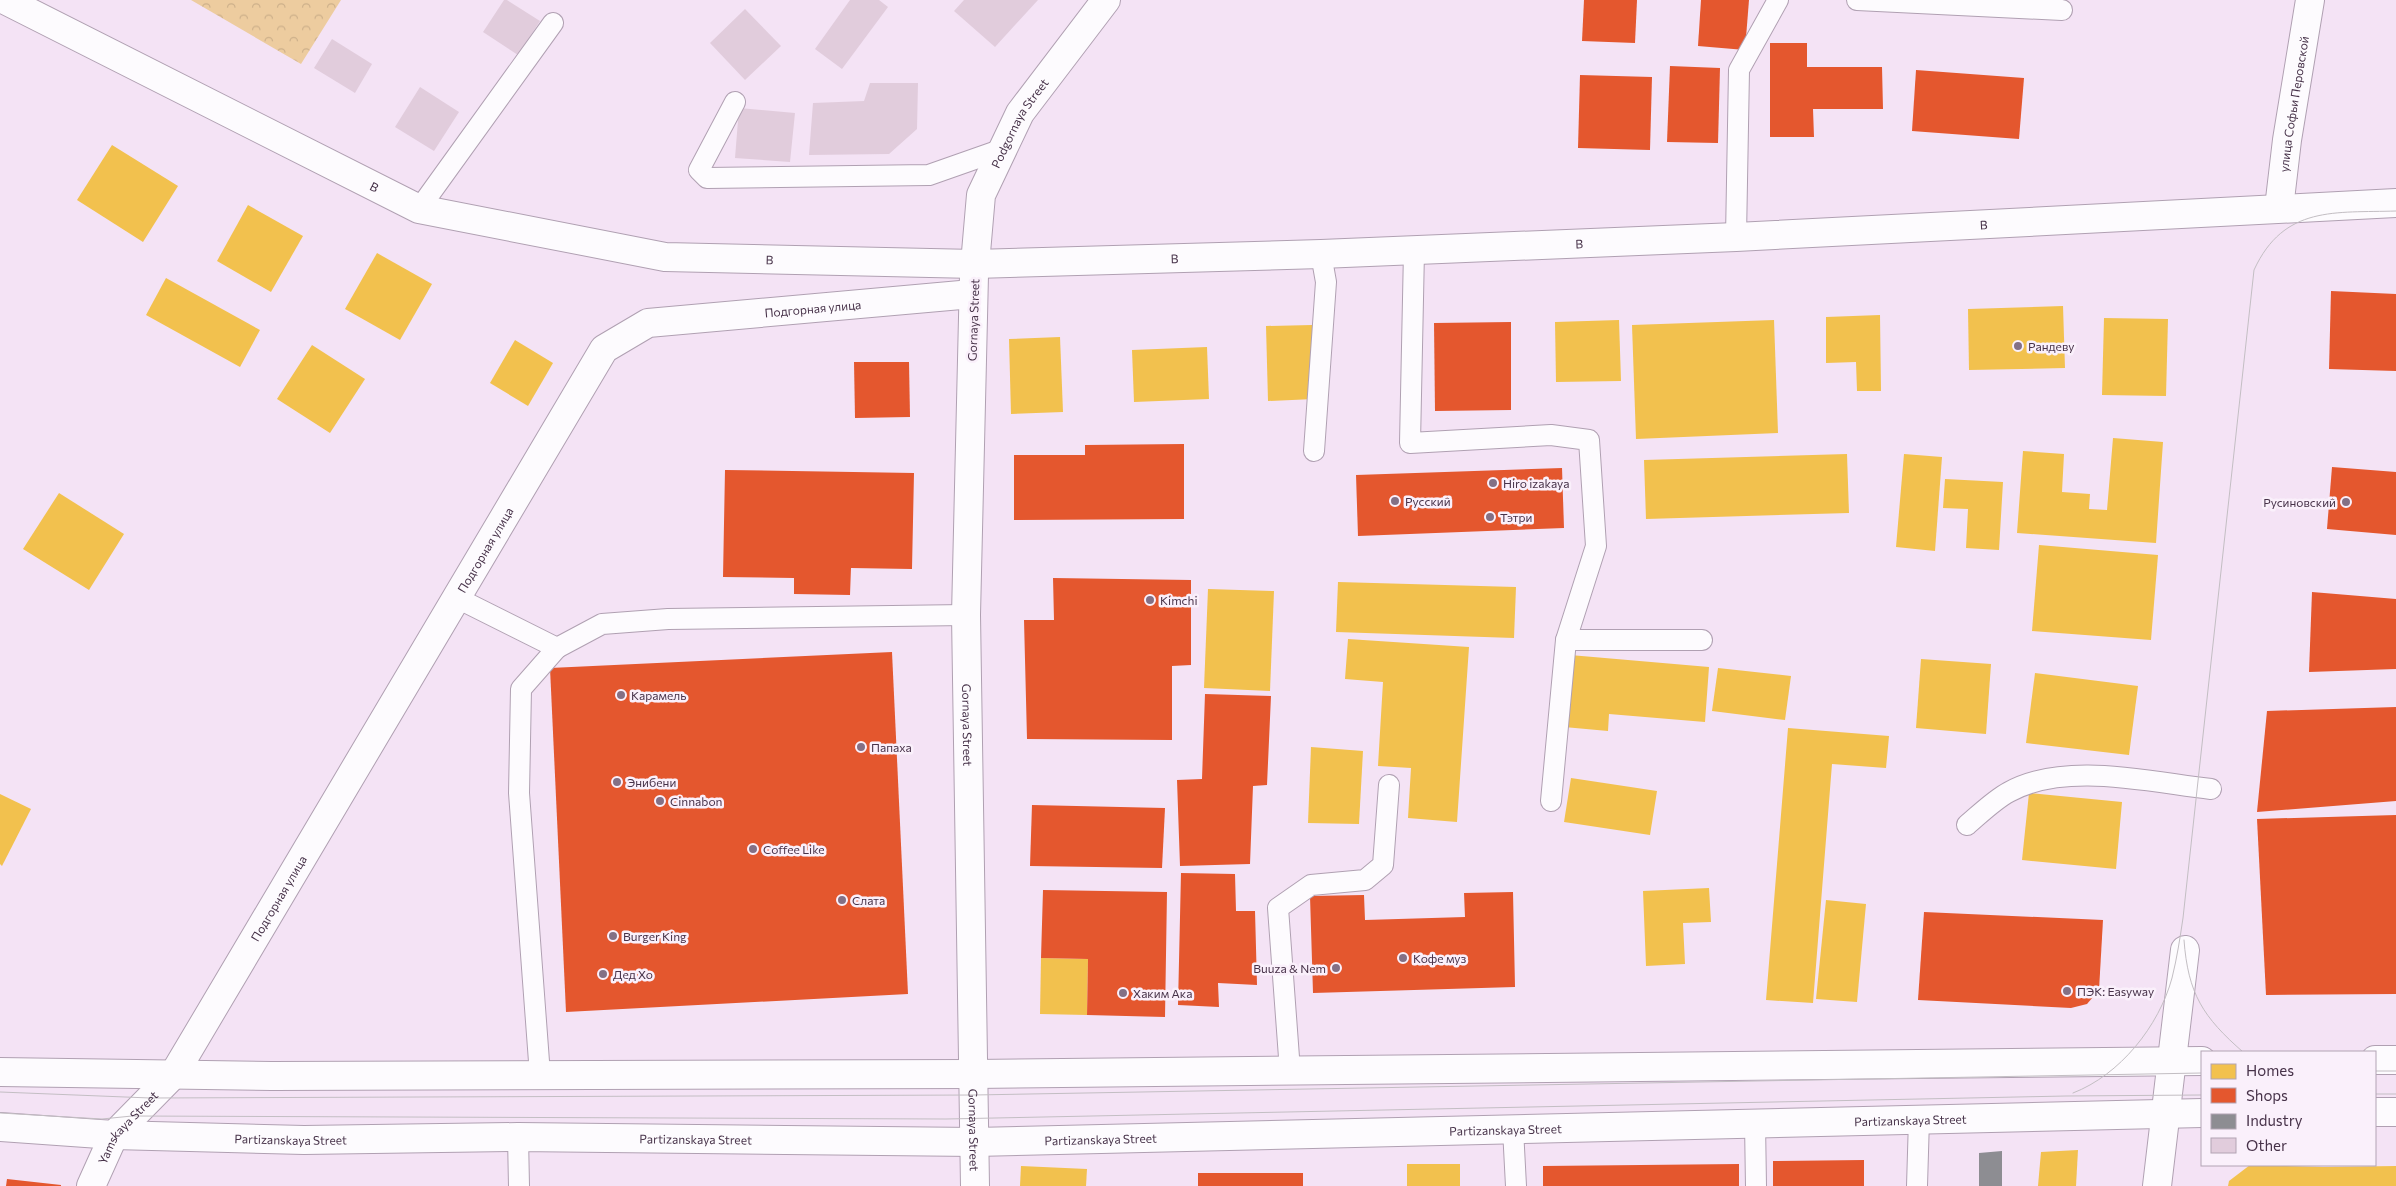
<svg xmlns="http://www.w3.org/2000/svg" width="2396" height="1186" viewBox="0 0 2396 1186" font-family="Commissioner,sans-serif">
	<defs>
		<pattern id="park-crowns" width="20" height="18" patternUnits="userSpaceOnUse" patternTransform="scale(1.25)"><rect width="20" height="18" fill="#edcc9f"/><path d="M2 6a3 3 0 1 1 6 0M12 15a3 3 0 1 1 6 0" fill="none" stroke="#cdb08a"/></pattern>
	</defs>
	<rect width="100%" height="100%" fill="#f4e3f5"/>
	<polygon fill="url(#park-crowns)" points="191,0 341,0 301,64"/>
	<g fill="#f2c14e">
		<polygon points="112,145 178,186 143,242 77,200"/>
		<polygon points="248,205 303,236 271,292 217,261"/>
		<polygon points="377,253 432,284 400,340 345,309"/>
		<polygon points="166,278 260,330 240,367 146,315"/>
		<polygon points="2063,306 2065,368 1969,370 1968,309"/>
		<polygon points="1880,315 1881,391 1857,391 1856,362 1826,363 1826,317"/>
		<polygon points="2104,318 2168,319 2166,396 2102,395"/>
		<polygon points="1619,320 1621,381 1556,382 1555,322"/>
		<polygon points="1774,320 1778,433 1636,439 1632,325"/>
		<polygon points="1312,325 1314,399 1268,401 1266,326"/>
		<polygon points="1060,337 1063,412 1011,414 1009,339"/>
		<polygon points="515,340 553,363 528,406 490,383"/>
		<polygon points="312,345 365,379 330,433 277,399"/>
		<polygon points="1207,347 1209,399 1134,402 1132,350"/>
		<polygon points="2113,438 2163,442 2156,543 2017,533 2023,451 2064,454 2062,492 2090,494 2089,509 2107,510"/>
		<polygon points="1847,454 1849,513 1646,519 1644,460"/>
		<polygon points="1904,454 1942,457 1935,551 1896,547"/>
		<polygon points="1945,479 2003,482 1999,550 1966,548 1968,509 1943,508"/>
		<polygon points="59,493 124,534 89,590 23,549"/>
		<polygon points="2039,545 2158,555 2151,640 2032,631"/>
		<polygon points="1338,582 1516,587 1514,638 1336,632"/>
		<polygon points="1208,589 1274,591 1270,691 1204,688"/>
		<polygon points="1348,639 1469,647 1457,822 1408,818 1411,768 1378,766 1383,682 1345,679"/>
		<polygon points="1570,655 1709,667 1705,722 1609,714 1608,731 1564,727"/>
		<polygon points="1921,659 1991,664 1986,734 1916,728"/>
		<polygon points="1718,668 1791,676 1785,720 1712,711"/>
		<polygon points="2035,673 2138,686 2129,755 2026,743"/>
		<polygon points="1788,728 1889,736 1886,768 1832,764 1813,1003 1766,1000"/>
		<polygon points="1311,747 1363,751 1359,824 1308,823"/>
		<polygon points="1571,778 1657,791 1650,835 1564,822"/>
		<polygon points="2029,793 2122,802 2116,869 2022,860"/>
		<polygon points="0,794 31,809 2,866 0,864"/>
		<polygon points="1709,888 1711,922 1683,923 1685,964 1646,966 1643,891"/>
		<polygon points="1826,900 1866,904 1857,1002 1816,999"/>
		<polygon points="1041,958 1088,959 1087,1015 1040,1014"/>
		<polygon points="2078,1150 2076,1186 2038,1186 2041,1152"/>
		<rect x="1407" y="1164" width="53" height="22"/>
		<polygon points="2250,1165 2324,1167 2396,1166 2396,1186 2228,1186 2229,1181"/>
		<polygon points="1021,1166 1087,1169 1086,1186 1020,1186"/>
	</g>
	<g fill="#e4572e">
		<polygon points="1584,0 1637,0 1635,43 1582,41"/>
		<polygon points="1701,0 1749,0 1745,50 1698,46"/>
		<polygon points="1770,43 1807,43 1807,67 1882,67 1883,109 1813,109 1814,137 1770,137"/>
		<polygon points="1670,66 1720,68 1718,143 1667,142"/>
		<polygon points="1916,70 2024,78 2019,139 1912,131"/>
		<polygon points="1580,75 1652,77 1650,150 1578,148"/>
		<polygon points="2331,291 2396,294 2396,371 2329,369"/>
		<polygon points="1511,322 1511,410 1435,411 1434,323"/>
		<polygon points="854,362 909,362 910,417 855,418"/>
		<polygon points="1184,444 1184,519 1014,520 1014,455 1085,455 1085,445"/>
		<polygon points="2332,467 2396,472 2396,535 2327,529"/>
		<polygon points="1562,468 1564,528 1358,536 1356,475"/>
		<polygon points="725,470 914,473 912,569 851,568 850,595 794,594 794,578 723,577"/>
		<polygon points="1053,578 1191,580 1191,665 1172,666 1172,740 1027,739 1024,620 1054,620"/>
		<polygon points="2312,592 2396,599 2396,669 2309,672"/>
		<polygon points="892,652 908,994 566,1012 550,668"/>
		<polygon points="1205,694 1271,696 1267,785 1253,786 1250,864 1180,866 1177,780 1202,779"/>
		<polygon points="2396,707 2396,801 2257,812 2267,711"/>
		<polygon points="1032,805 1165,808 1162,868 1030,866"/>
		<polygon points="2396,815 2396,994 2266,995 2257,819"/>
		<polygon points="1181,873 1235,874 1236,911 1255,911 1257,985 1218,983 1219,1007 1178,1005"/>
		<polygon points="1043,890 1167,892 1165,1017 1087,1015 1088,959 1041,958"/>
		<polygon points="1513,892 1515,987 1313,993 1310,896 1364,895 1365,920 1465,917 1464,893"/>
		<polygon points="1924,912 2103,920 2099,990 2087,1004 2071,1008 1918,1000"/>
		<polygon points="1864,1160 1864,1186 1773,1186 1773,1161"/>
		<polygon points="1739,1164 1739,1186 1543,1186 1543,1166"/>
		<rect x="1198" y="1173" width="105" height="13"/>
		<polygon points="7,1179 61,1185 61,1186 6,1186"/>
	</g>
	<polygon fill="#8d8d92" points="2002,1151 2002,1186 1979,1186 1979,1153"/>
	<g fill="#e1ccdc">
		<polygon points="504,0 507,0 540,21 518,55 483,32"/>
		<polygon points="850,0 879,0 888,7 842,69 815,49"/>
		<polygon points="964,0 1038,0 995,47 954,11"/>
		<polygon points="745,9 781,46 745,80 710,43"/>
		<polygon points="332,39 372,64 355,93 314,68"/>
		<polygon points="870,83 918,83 917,129 889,154 809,155 813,103 864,101"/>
		<polygon points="420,87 459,112 434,151 395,127"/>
		<polygon points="739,108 795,113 790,162 735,158"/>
	</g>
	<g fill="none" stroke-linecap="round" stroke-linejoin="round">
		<defs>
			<g id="lane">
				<polyline points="1857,0 2062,10"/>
				<polyline points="735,102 699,170 707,178 929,175 1003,149"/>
				<polyline points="419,209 553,23"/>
				<polyline points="1736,237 1739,70 1778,0"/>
				<polyline points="1414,251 1410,443 1551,435 1589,440 1596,546 1566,640 1551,801"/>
				<polyline points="1314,451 1326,282 1321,254"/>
				<polyline points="457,598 557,648"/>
				<polyline points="1566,640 1702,640"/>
				<path d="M1967,825C1980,814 1994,800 2009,792C2065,761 2149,782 2211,789"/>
				<polyline points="1290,1071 1278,908 1311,885 1365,880 1383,865 1389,785"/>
				<polyline points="540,1075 519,793 521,689 557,648 602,624 668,619 966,615"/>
				<polyline points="1755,1123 1756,1186"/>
				<polyline points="1513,1129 1516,1186"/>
				<polyline points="518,1137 519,1186"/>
				<polyline points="1917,1186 1919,1119"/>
			</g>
			<g id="street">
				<path id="s1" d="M974,275L966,615L975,1186"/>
				<path id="s2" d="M91,1186L114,1135L174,1074L604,349L648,323L972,294"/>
			</g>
			<g id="secondary">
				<path id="s3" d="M5,0L419,209L665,257L975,264L1321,254L1736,237L2396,203"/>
				<path id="s4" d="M2279,208L2287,140L2310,0"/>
				<path id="s5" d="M975,264L981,195L1020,113L1106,0"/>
				<polyline points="2375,1060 2396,1060"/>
				<polyline points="0,1072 272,1076 974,1074 2202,1061"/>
				<polyline points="2375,1112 2396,1112"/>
				<path id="s6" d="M0,1127L114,1135L304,1140L518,1137L975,1142L2202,1113"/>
				<polyline points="2157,1186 2185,950"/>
			</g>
		</defs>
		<use href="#lane" stroke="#b0a0b2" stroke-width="22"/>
		<use href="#street" stroke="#b0a0b2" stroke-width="30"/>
		<use href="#secondary" stroke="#b0a0b2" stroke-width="30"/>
		<use href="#lane" stroke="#fdfbfe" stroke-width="20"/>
		<use href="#street" stroke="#fdfbfe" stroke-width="28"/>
		<use href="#secondary" stroke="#fdfbfe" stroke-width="28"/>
		<g stroke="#c3bec3" stroke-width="1">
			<path d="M2184,940C2188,994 2203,1017 2243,1052"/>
			<polyline points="2375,1071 2396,1071"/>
			<polyline points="0,1092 150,1098 974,1095 2202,1073"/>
			<path d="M2073,1093C2120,1075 2159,1026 2172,978C2177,958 2180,938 2183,918L2254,270C2284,205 2335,213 2396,211"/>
			<polyline points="2375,1094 2396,1094"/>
			<polyline points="0,1113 102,1119 132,1116 946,1119 2066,1096 2202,1095"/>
		</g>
	</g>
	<g fill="#847085" stroke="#faf0fb" stroke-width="2">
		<circle cx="2018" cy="346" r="5"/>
		<circle cx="1493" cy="483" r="5"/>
		<circle cx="1395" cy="501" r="5"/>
		<circle cx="2346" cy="502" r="5"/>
		<circle cx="1490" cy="517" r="5"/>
		<circle cx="1150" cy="600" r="5"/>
		<circle cx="621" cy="695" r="5"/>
		<circle cx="861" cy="747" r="5"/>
		<circle cx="617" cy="782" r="5"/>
		<circle cx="660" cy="801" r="5"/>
		<circle cx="753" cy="849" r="5"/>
		<circle cx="842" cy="900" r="5"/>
		<circle cx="613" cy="936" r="5"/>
		<circle cx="1403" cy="958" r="5"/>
		<circle cx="1336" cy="968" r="5"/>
		<circle cx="603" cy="974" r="5"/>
		<circle cx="2067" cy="991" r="5"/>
		<circle cx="1123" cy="993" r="5"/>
	</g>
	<g text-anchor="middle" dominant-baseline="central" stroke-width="5" stroke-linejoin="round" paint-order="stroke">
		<g font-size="12" fill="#473249" stroke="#faf0fb">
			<text stroke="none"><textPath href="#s4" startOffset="105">улица Софьи Перовской</textPath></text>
			<text stroke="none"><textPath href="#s5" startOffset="151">Podgornaya Street</textPath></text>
			<text stroke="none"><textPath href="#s3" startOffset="414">B</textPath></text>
			<text stroke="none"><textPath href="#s3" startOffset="2034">B</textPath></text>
			<text stroke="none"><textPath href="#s3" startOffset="1629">B</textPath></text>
			<text stroke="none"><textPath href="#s3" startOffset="1224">B</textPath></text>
			<text stroke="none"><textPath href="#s3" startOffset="819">B</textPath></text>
			<text stroke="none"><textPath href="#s2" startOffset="1201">Подгорная улица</textPath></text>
			<text transform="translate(973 320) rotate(-88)">Gornaya Street</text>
			<text stroke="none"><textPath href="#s2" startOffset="751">Подгорная улица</textPath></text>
			<text stroke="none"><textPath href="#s1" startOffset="450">Gornaya Street</textPath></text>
			<text stroke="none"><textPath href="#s2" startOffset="346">Подгорная улица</textPath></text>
			<text stroke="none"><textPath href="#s6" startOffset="1911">Partizanskaya Street</textPath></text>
			<text stroke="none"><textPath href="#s2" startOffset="70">Yamskaya Street</textPath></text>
			<text stroke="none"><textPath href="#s6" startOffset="1506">Partizanskaya Street</textPath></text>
			<text stroke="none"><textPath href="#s1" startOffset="855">Gornaya Street</textPath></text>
			<text stroke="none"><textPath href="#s6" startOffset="291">Partizanskaya Street</textPath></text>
			<text stroke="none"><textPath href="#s6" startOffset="1101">Partizanskaya Street</textPath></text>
			<text stroke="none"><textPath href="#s6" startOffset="696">Partizanskaya Street</textPath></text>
		</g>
		<g font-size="12" fill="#473249" stroke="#faf0fb" text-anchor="start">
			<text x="2028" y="346">Рандеву</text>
			<text x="1503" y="483">Hiro izakaya</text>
			<text x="1405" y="501">Русский</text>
			<text x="2336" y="502" text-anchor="end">Русиновский</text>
			<text x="1500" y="517">Тэтри</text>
			<text x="1160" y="600">Kimchi</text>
			<text x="631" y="695">Карамель</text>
			<text x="871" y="747">Папаха</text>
			<text x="627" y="782">Энибени</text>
			<text x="670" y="801">Cinnabon</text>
			<text x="763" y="849">Coffee Like</text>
			<text x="852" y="900">Слата</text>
			<text x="623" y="936">Burger King</text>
			<text x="1413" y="958">Кофе муз</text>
			<text x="1326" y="968" text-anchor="end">Buuza &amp; Nem</text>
			<text x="613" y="974">Дед Хо</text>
			<text x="2077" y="991">ПЭК: Easyway</text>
			<text x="1133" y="993">Хаким Ака</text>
		</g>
	</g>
	<rect x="2201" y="1051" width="175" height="115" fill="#faf0fb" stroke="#b2a4b4"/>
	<rect x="2211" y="1064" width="25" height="15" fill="#f2c14e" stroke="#b2a4b4"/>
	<text x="2246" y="1076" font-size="15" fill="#473249">Homes</text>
	<rect x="2211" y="1088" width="25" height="15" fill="#e4572e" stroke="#b2a4b4"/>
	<text x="2246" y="1101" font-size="15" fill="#473249">Shops</text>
	<rect x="2211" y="1114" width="25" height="15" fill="#8d8d92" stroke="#b2a4b4"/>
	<text x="2246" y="1126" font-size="15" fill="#473249">Industry</text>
	<rect x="2211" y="1138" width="25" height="15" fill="#e1ccdc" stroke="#b2a4b4"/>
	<text x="2246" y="1151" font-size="15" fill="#473249">Other</text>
</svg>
